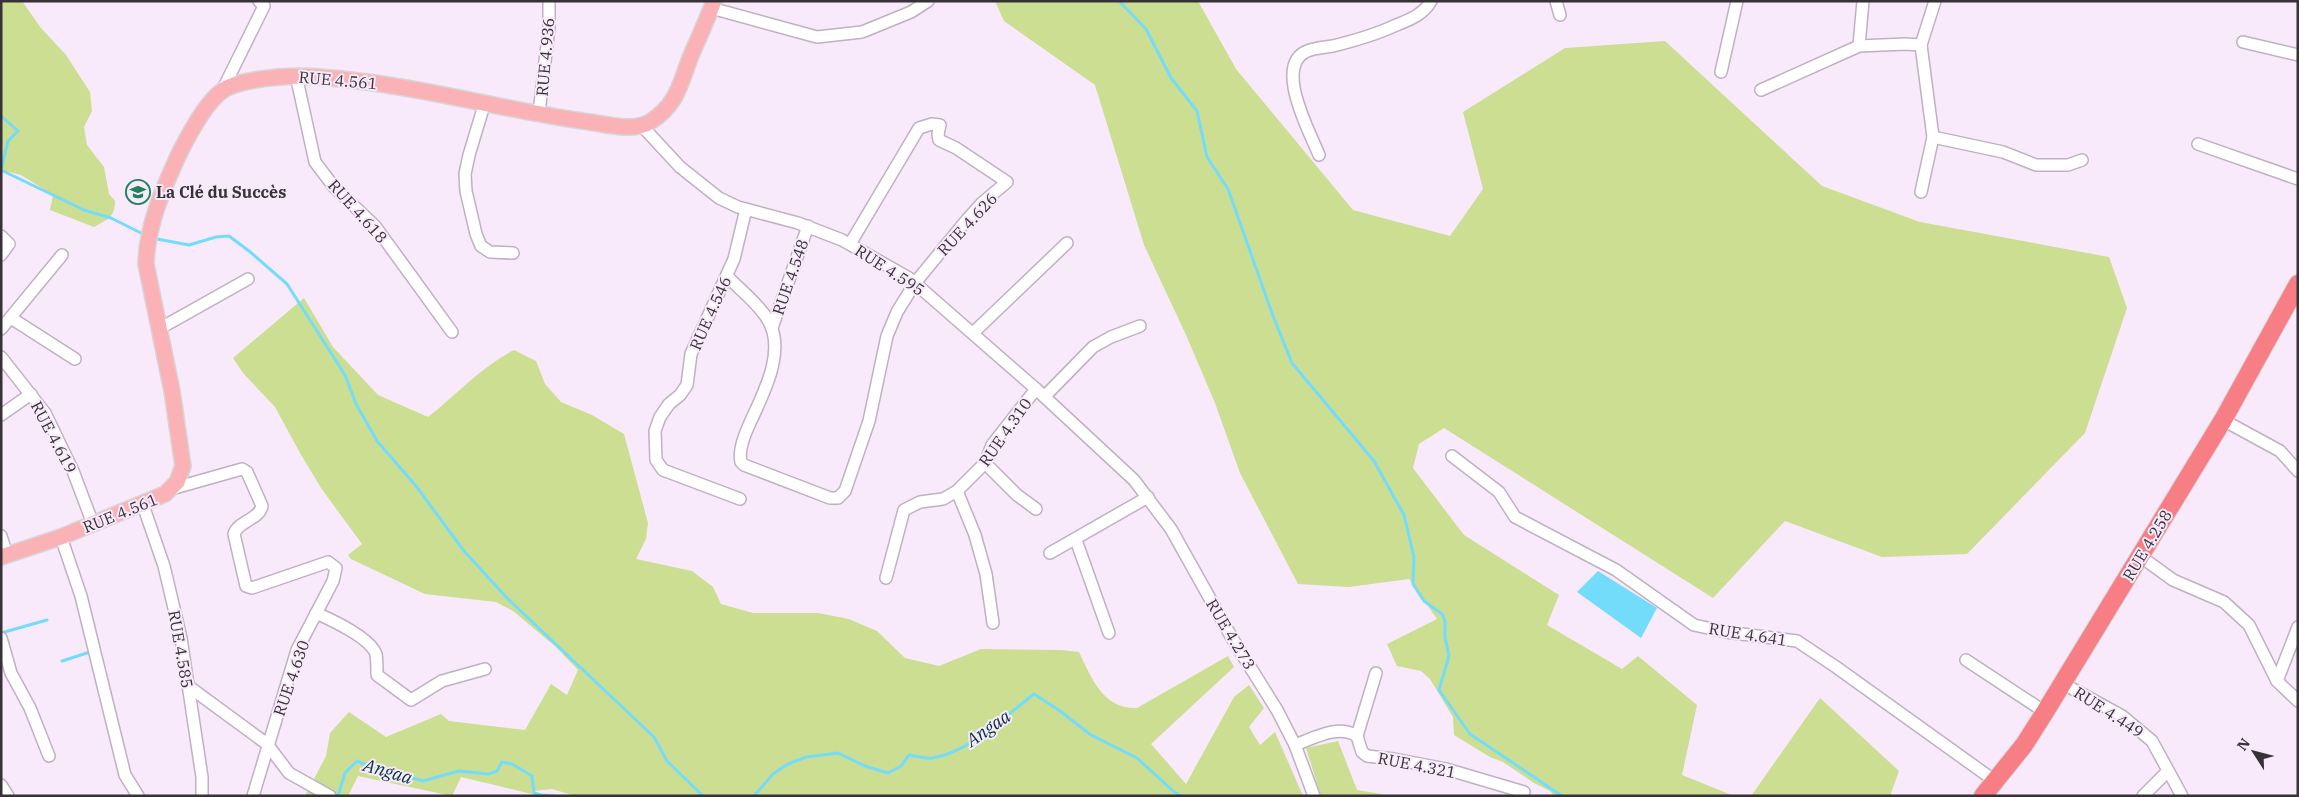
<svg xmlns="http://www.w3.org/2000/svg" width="2299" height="797" viewBox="0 0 2299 797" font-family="'IBM Plex Serif',serif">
	<rect width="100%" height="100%" fill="#f8eafb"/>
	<g fill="#cbde92">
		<path d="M1,1H22L41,28L66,55L90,92L92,111L84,127L87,145L104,167L109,194L115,201C115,217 107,220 94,227L50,210L53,195L21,175L1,170Z"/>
		<polygon points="995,1 1198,1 1236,69 1353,210 1450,236 1483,189 1463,112 1565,48 1665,41 1822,186 1920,222 2109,257 2127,308 2085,433 1967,554 1882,557 1785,521 1713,598 1444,428 1419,444 1413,468 1464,535 1559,595 1547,625 1622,669 1638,656 1697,705 1682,775 1734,796 1554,796 1550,791 1534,783 1503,762 1490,757 1454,735 1453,717 1430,679 1421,671 1397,666 1387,644 1437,619 1409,579 1349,587 1298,584 1240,473 1215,403 1186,335 1144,245 1095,85 1004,21"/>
		<path d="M304,298L333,347L378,395L428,417C457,394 481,367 514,350L536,361L545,384L561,402L592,415L624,434L648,523L646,539L636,559L692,571L713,587L721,604L753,613H818L849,619L877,631L905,658L939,666L981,649L1061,650L1079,652C1092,679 1103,709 1137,708L1228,656L1234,667L1151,744L1186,784L1234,697L1249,685L1264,708L1249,727L1260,745L1275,732L1303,796H575L552,789L534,791L532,794L461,777L452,796L358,776L348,796H305L326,756L330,733L349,712L386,737L441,714L449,721L525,730L551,684L567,695L578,670L556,647L513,611L496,602L425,594L351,559L348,555L362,544L321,488L300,453L275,407L243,373L233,358Z"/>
		<polygon points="1820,698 1899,771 1890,796 1751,796"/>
		<polygon points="1338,741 1357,790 1393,796 1321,796 1306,748"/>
	</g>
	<polygon fill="#74dcfb" points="1598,571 1657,608 1641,638 1577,592"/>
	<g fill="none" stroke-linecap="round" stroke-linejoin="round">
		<g stroke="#74dcfb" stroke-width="3">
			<polyline points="1119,1 1146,29 1171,78 1197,111 1207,157 1228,189 1273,316 1292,363 1374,461 1404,515 1414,557 1413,584 1424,601 1442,614 1445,621 1445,637 1449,656 1439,690 1470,734 1562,796"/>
			<polyline points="1,116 18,131 8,141 1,170 84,210 111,218 141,233"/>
			<polyline points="157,239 189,245 216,237 229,236 249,251 287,284 345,375 356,404 377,441 416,486 464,551 507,598 654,737 667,761 703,796"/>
			<polyline points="1,633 47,620"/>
			<polyline points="62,661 90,652"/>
			<polyline points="338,796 345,773 357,761 393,776 406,776 423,781 459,771 489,774 497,771 502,762 512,764 532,776 534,793 541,795 554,796"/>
			<path d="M754,796L773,774L786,765L806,757L838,753L865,766L888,773L901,766L909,755C916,756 925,759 932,758C969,753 1005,716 1034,694L1060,711L1091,735L1137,758L1173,791L1181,796"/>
		</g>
		<defs>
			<g id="minor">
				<polyline points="1556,1 1560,15"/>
				<polyline points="711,8 817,37 862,32 911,12 928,1"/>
				<polyline points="2243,42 2298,55"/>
				<polyline points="1921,45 1935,1"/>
				<polyline points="1859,46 1863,1"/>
				<polyline points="1721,72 1737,1"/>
				<polyline points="296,75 315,162 334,187 375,226 452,332"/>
				<polyline points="1761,90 1859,46 1905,44 1921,45 1933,137 1921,192"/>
				<polyline points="222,91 264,6 259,1"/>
				<polyline points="485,102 469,155 465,174 466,191 476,234 481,246 490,252 513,253"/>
				<polyline points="539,113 549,27 549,1"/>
				<polyline points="642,126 680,167 719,198 738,207 798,223 842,240 909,278 1036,389 1134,480 1171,529 1232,638 1277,710 1295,745 1314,796"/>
				<polyline points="1933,137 2003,152 2036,165 2068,165 2082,160"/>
				<polyline points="2198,144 2298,179"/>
				<path d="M1319,155C1310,132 1271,62 1310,50C1317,48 1325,47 1333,46C1353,41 1375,35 1394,26C1409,20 1423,15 1431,1"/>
				<polyline points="1,236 9,244 1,255"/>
				<path d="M727,276C740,290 759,304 768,320C787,352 762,396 749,425C744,436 738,451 741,462L744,465L830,498H838L845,491L869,421L887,336L897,312L915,283L965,222L982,203L1007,182L956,148L939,140L938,134L940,125L932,124L919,128L850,244"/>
				<polyline points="11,318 75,359"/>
				<polyline points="772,328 808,226"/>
				<polyline points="1,329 62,255"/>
				<polyline points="159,329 248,279"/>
				<polyline points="973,333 1067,243"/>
				<polyline points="1,357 45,413 73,471 93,524"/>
				<polyline points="1045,396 1093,347 1111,337 1140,326"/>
				<polyline points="1,415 31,394"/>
				<polyline points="2223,420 2280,451 2298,471"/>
				<polyline points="1452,456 1499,492 1515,517 1616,570 1694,625 1726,632 1797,641 1836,667 1995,781"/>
				<polyline points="985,463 1017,495 1036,509"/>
				<path d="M171,489L242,469L247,472L262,506C259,520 238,521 234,534L246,586L252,588L328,562L336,568L333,581L297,650L253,796"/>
				<polyline points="957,491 975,535 986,574 993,623"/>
				<polyline points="740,499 663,470 656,460 655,431 660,417 669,404 680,395 687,385 691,354 734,259 746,209"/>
				<polyline points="143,505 164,566 181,638 202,777 202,796"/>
				<polyline points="1,536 7,555"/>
				<polyline points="61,537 81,596 125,775 138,796"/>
				<polyline points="1076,540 1109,633"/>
				<polyline points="1050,553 1148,497"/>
				<polyline points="2140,556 2173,580 2224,602 2249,625 2277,681 2298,701"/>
				<polyline points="886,578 904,510 920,502 943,499 957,491 985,463 992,445 1036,389"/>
				<path d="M316,613C332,620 370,638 376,654C377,660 377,668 377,675L411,700L442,681L485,669"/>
				<polyline points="1,638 11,673 30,708 49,756"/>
				<polyline points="1966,660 2045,712"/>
				<polyline points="2277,681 2298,627"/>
				<polyline points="2062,683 2122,716 2152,741 2182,796"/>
				<polyline points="188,686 267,744 289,773 330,796"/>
				<polyline points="1357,736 1376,673"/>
				<path d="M1295,745C1314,738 1338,724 1357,736L1362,752L1367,756L1394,759L1446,769L1524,792"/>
				<polyline points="1,785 8,796"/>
				<polyline points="2143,796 2168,771"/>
			</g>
			<path id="major" d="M1,557L61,537L165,494L177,482L183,466L172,391L146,264C147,225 163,189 179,154C188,136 205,103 222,91C231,84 244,82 255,80C293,73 328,77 366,82C439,91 510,111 582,121C603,123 631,133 650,122C677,105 680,84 690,58C698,39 707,20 714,1"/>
			<polyline id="highway" points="1983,796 2024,745 2045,712 2223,420 2298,284"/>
		</defs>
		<use href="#minor" stroke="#beb1c1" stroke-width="14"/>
		<use href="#major" stroke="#d7d6d7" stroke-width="18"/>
		<use href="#highway" stroke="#d7d6d7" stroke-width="20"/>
		<use href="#minor" stroke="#fff" stroke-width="11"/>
		<use href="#major" stroke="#fbb2b6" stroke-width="15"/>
		<use href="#highway" stroke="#f87e85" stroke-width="18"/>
	</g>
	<defs>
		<symbol id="school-ring" viewBox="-11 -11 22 22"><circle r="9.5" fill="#f8eafb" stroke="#1d835d" stroke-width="1.5"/><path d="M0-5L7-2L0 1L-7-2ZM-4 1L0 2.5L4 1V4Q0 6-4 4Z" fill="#1d835d"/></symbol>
	</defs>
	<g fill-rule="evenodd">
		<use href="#school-ring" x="124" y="178" width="28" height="28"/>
	</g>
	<g text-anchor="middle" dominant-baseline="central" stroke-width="4" stroke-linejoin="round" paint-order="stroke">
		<g font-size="16" fill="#373138" stroke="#f8eafb">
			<text transform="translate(545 57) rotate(-85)">RUE 4.936</text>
			<text transform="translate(338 80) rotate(5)">RUE 4.561</text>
			<text transform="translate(358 211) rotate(48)">RUE 4.618</text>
			<text transform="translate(967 224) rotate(-47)">RUE 4.626</text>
			<text transform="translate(890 270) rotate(33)">RUE 4.595</text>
			<text transform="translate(790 277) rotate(-71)">RUE 4.548</text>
			<text transform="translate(710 313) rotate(-66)">RUE 4.546</text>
			<text transform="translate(1005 432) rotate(-55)">RUE 4.310</text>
			<text transform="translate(54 437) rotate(62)">RUE 4.619</text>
			<text transform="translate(120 513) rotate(-22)">RUE 4.561</text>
			<text transform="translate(2147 545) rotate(-59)">RUE 4.258</text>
			<text transform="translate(1231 634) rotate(59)">RUE 4.273</text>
			<text transform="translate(1748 634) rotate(9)">RUE 4.641</text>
			<text transform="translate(181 649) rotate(80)">RUE 4.585</text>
			<text transform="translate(291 678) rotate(-71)">RUE 4.630</text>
			<text transform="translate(2109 712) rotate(33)">RUE 4.449</text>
			<text transform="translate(1417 765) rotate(11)">RUE 4.321</text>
		</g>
		<g font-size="16" font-weight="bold" fill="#373138" stroke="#f8eafb" text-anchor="start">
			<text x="156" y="192">La Clé du Succès</text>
		</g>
		<g font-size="18" font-style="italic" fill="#00333f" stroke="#f8eafb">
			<text transform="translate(988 728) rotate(-35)">Angaa</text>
			<text transform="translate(388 771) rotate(16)">Angaa</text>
		</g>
	</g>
	<rect width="2299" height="797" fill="none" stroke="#373138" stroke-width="5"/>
	<g transform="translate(2254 752) rotate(306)" stroke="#f8eafb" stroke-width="4" paint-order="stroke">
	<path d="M0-4L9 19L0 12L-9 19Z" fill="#373138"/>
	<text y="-8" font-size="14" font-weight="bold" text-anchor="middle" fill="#373138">N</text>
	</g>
</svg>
